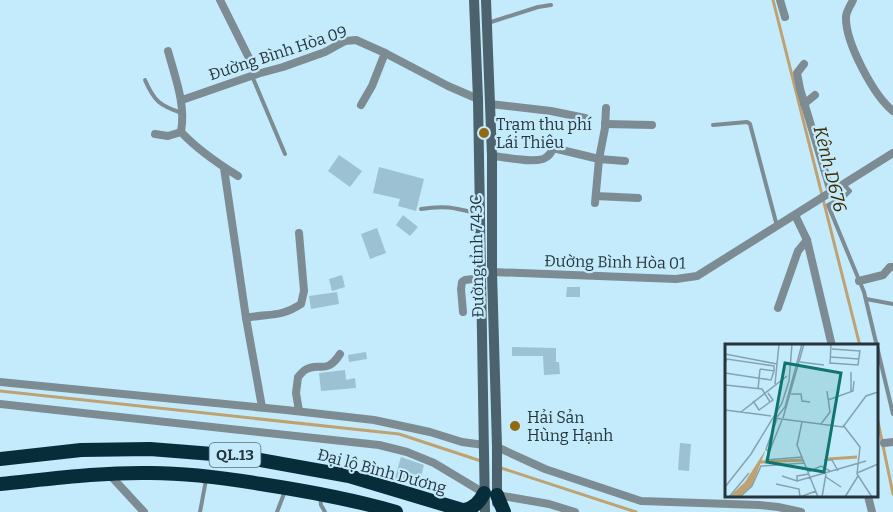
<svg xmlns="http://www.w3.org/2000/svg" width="893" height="512" viewBox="0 0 893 512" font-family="Bitter,serif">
	<rect width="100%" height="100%" fill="#c4ebfc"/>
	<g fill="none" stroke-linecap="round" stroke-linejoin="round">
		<g stroke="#bfa271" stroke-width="3">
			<polyline points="773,0 860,346"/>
			<polyline points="0,391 399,434 481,461"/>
			<polyline points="876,412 893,494"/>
			<polyline points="501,468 636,512"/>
		</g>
	</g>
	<g fill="#9bc1d2">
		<polygon points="339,155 362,171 350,187 328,171"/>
		<polygon points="379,167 424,179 416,211 398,206 400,199 373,193"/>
		<polygon points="403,215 418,227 410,236 396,225"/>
		<polygon points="377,228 386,253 370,259 361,234"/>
		<polygon points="342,275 345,287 332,291 329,279"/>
		<polygon points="567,287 580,287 580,297 566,297"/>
		<polygon points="337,292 339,304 311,309 309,296"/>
		<polygon points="512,347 556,348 556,362 559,362 560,374 544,375 543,356 512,356"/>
		<polygon points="366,352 367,359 349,362 348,355"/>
		<polygon points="345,370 346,380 355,378 356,388 321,391 319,373"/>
		<polygon points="680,443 691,444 689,471 678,470"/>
		<polygon points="401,457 424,465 419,484 395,478"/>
	</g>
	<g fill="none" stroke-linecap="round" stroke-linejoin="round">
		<g stroke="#7d8c93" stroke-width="4">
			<polyline points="488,23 538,7 551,5"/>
			<polyline points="252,76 285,154"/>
			<path d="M145,80C154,101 160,106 182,113"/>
			<polyline points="713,125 747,122 750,124 777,226"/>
			<polyline points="844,185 850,191 845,196 828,205 864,292 893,414"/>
			<path d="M421,209C446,205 455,208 479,214"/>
			<polyline points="866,299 893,304"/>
			<polyline points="320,496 321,505 325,512"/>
			<polyline points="200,512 206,480"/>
			<polyline points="277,512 285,491"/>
		</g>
		<g stroke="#7d8c93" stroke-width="8">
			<polyline points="220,0 257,74"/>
			<polyline points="780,0 785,17"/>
			<path d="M853,0C851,5 846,11 846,17C845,42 874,96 893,111"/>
			<path d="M168,51C175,77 186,104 181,132C198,150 217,163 238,176"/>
			<polyline points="804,64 797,73 800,89 831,192"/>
			<polyline points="182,100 257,74 283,67 325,52 345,41 356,40 385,53 448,86 478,99"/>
			<polyline points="490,104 551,111 585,118"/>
			<polyline points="804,104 815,95"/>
			<polyline points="361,105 372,86 385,53"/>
			<polyline points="605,124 652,125"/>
			<polyline points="155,134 168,136 181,132"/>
			<path d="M492,156C506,157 529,163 543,159C549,157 551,153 553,148L599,159L605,128L606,108"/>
			<polyline points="224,168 246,318"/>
			<polyline points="596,196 638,198"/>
			<polyline points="595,203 599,159 625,161"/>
			<polyline points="795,215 807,240 832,346"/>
			<polyline points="492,272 676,279 697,276 893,153"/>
			<polyline points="859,281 883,275 890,267 893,267"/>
			<polyline points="778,308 798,251 807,240"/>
			<polyline points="463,312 461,289 462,282 465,280 481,278"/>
			<polyline points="0,382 286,410 374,420 430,432 462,442 484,445"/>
			<polyline points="0,404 379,445 407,452 434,463 484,493"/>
			<path d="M262,407L246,318C269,313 280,318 301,304L304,291L299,233"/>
			<path d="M299,411L296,393L298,377C300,375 302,372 305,370C319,361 326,376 340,354"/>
			<polyline points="884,443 893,442"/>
			<polyline points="497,447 545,469 641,501 759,505 778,507 801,512"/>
			<polyline points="109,474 144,512"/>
			<polyline points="497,495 549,504 575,512"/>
			<polyline points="868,496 872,512"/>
		</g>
		<g stroke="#4c636d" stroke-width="10">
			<polyline points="474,0 478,99 485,512"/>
			<polyline points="486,0 492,156 492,272 497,447 497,503"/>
		</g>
		<g stroke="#082d3a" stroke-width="14">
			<polyline points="0,459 81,450 150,449 238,456 349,476 469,512"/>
			<path d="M0,484C50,479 101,472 151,473C188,473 225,478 261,484C307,491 351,499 396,512"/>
			<polyline points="497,495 504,512"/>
			<path d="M464,510C474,508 480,502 484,493"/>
		</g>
	</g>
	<g fill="#936913" stroke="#c4ebfc" stroke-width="2">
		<circle cx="484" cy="133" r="6"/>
		<circle cx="515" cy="426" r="6"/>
	</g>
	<g text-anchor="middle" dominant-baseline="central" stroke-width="4.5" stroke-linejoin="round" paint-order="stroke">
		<rect fill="#c4ebfc" stroke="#556c76" stroke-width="1.5" x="209.5" y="443" width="51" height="24" rx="4.5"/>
		<g font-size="15" font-weight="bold" fill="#26353c">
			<text x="235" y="455">QL.13</text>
		</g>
		<g font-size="16" fill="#26353c" stroke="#c4ebfc">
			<text transform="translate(278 53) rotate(-18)">Đường Bình Hòa 09</text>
			<text transform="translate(477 256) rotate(-91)">Đường tỉnh 743C</text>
			<text transform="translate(615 262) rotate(1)">Đường Bình Hòa 01</text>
			<text transform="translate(382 471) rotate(15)">Đại lộ Bình Dương</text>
		</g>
		<g font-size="16" fill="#26353c" stroke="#c4ebfc" text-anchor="start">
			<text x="496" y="124">Trạm thu phí<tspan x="496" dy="18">Lái Thiêu</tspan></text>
			<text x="527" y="417">Hải Sản<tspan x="527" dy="18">Hùng Hạnh</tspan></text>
		</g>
		<g font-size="18" font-style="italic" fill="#3e2900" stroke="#c4ebfc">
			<text transform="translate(830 169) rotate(76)">Kênh D676</text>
		</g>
	</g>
	<g transform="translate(725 344)">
		<rect width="153" height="153" fill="#c4ebfc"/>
		<path d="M41,105L27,142L15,153H4L20,138Z" fill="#bfa271"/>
		<path fill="none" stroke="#bfa271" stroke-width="3" d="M103,115L132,113M35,118L78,116"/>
		<path fill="none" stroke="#85a2af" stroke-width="1.5" d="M107,5L135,7M0,10L52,20M106,13L134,15M75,18L99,21M0,19L2,15L49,22V27L35,25M105,19L133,21L135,6M105,20L106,0M0,29L46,36L49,27M50,40L54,0M0,41L37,45L45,58L48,56L43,49M33,45L35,25M126,48V28M66,50H76L77,57L85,58M103,56L128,47L129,37M28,57L34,66L45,58M0,66L46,72M16,68L62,32M52,73L60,63L77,0M49,74L118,83L141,52L153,48M58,74L79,0M57,76L41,116L77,113M77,78L72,101L93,153M96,80L105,68L102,47M118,81L135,103L132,130L147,153M44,108L41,105L52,75M99,116H107L113,127M83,128L96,122L105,127M132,129L153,120M57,132L72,137V132L84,130M101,133L116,143M72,137L141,117M51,140L74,145L75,153L91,147M0,143L26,110L57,59L64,37L67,0M4,153L24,129M15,153L27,142L36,122L79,119M97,153L101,130M120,153L133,132"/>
		<path fill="#0f766e" fill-opacity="0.15" stroke="#0f766e" stroke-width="3" d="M60,19L116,29L99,128L42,118Z"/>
		<rect width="153" height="153" fill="none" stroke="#26353c" stroke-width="3"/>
	</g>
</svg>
